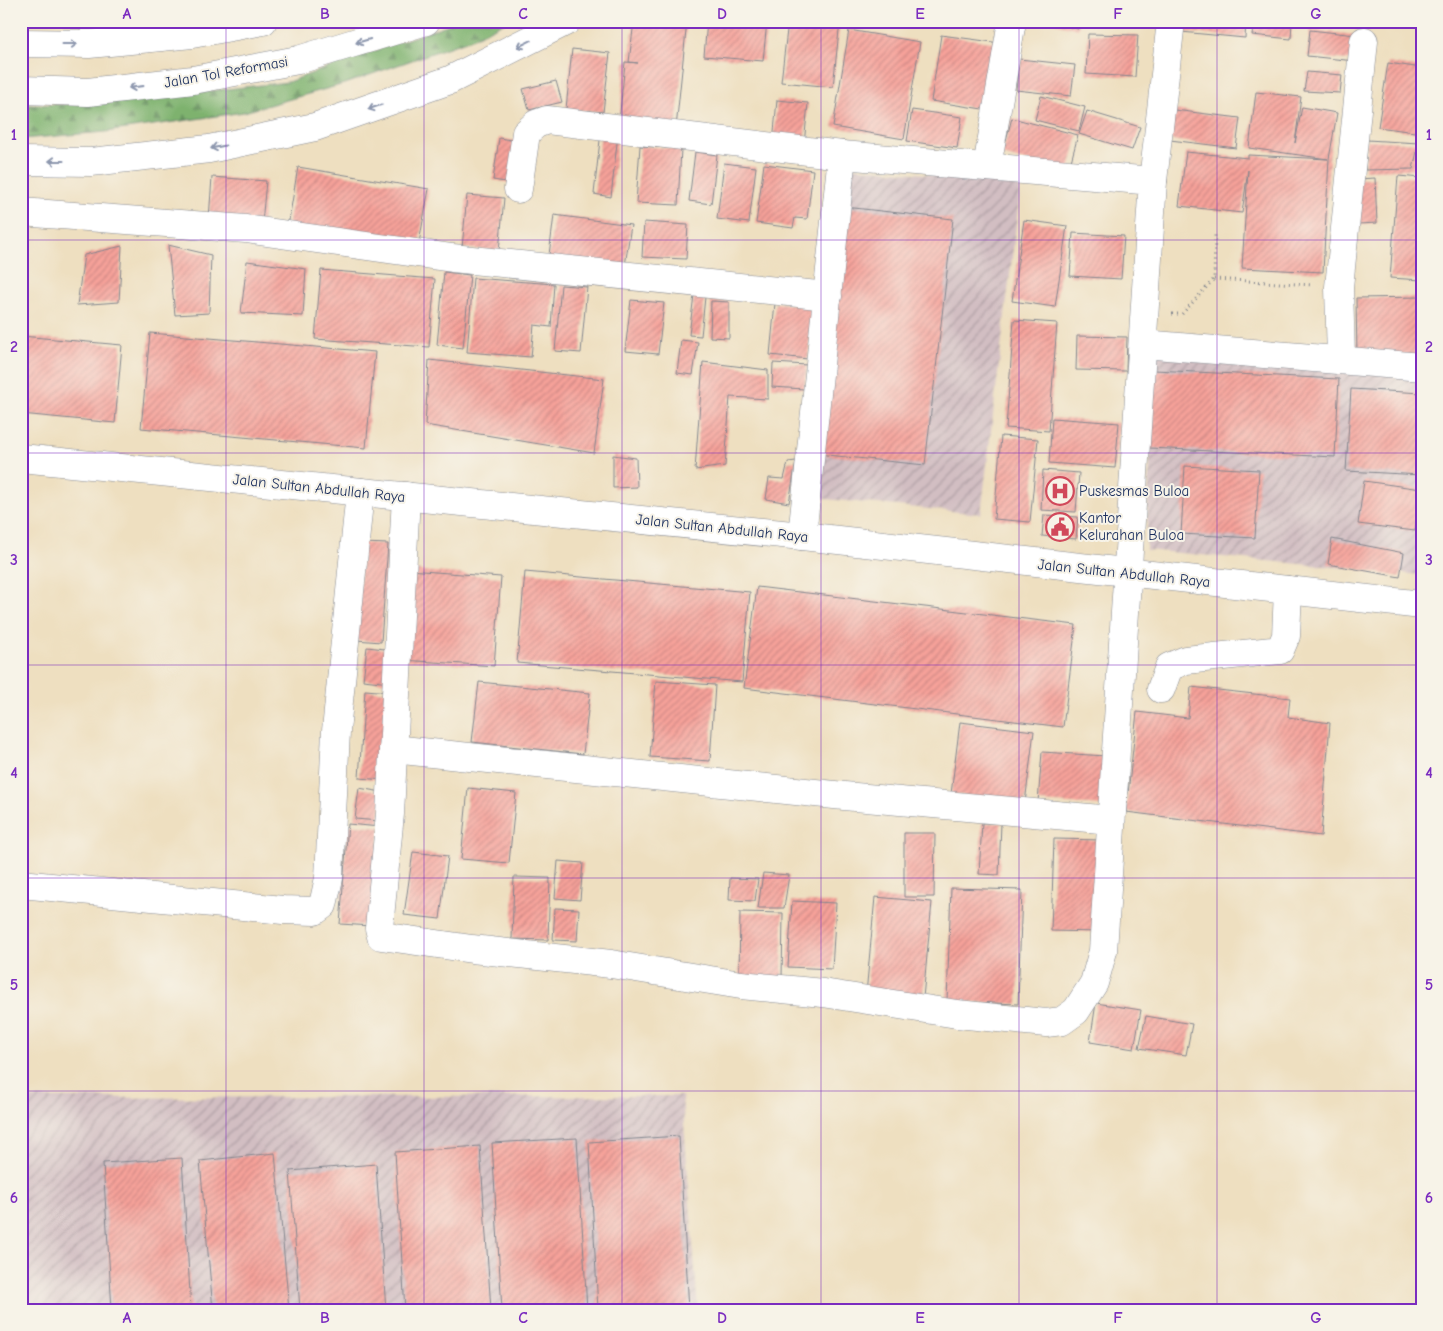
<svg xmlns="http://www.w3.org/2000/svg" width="1443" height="1331" viewBox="0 0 1443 1331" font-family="'Comic Neue',sans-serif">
	<defs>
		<pattern id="industrial-furrows" width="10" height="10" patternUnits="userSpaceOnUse" patternTransform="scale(1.25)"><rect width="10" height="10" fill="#d2bec2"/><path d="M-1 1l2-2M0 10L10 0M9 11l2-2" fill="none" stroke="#aa9ba1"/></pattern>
		<pattern id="forest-firs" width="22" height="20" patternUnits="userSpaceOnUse" patternTransform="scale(1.25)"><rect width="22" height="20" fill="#7eb26e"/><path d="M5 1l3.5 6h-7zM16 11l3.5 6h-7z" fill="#66915e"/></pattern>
		<pattern id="building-hatch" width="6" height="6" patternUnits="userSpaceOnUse" patternTransform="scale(1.25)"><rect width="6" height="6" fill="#f7a29a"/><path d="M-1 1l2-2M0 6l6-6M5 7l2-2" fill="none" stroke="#c78481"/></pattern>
	</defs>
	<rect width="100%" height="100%" fill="#f7f3e8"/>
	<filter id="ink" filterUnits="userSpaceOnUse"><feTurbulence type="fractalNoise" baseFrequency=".02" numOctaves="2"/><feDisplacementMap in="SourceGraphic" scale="10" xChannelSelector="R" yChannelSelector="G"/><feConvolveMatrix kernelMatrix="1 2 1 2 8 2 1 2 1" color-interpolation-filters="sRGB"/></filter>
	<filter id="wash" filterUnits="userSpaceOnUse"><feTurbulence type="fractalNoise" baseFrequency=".0096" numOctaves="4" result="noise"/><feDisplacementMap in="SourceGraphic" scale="20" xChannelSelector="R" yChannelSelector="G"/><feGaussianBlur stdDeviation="1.12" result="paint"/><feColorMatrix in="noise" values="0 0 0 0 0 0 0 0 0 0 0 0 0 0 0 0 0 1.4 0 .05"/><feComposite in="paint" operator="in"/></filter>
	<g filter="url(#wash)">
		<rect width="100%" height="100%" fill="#eedfc0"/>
		<g fill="url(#industrial-furrows)">
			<polygon points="849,167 1021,183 981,514 815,498"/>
			<polygon points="1155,352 1422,376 1422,575 1146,550"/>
			<polygon points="682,1096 698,1310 21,1310 21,1098"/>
		</g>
		<polygon fill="url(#forest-firs)" stroke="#4c7066" points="458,21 507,21 469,40 344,84 244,112 105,132 21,139 21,105 97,104 288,82"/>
		<g id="blocks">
			<g fill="url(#building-hatch)">
				<polygon points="634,21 687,21 676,128 619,122 625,62 638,63 629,62"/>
				<polygon points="707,21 767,21 763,61 704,56"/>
				<polygon points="788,21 840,21 833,87 781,82"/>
				<polygon points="1047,21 1080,21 1078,29"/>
				<polygon points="1183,21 1246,21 1245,38 1181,32"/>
				<polygon points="1254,21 1292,21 1291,39 1252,35"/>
				<polygon points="849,30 920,42 904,139 833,127"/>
				<polygon points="1310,30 1356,35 1355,61 1307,56"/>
				<polygon points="1088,34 1138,35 1135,77 1086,74"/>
				<polygon points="941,35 1000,43 989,110 931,101"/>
				<polygon points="572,49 610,53 603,112 566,109"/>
				<polygon points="1019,59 1075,65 1071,96 1016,90"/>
				<polygon points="1388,63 1422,68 1422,133 1378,127"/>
				<polygon points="1307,72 1342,75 1340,93 1304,91"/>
				<polygon points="556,81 562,102 529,110 523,89"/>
				<polygon points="1256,92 1301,97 1295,143 1302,107 1337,113 1329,159 1323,272 1242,268 1248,170 1242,213 1179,206 1186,152 1248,158 1248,155 1328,159 1249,148"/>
				<polygon points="1041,96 1085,107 1079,131 1035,120"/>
				<polygon points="777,100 808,103 804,145 773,142"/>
				<polygon points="912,110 962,117 957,148 907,141"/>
				<polygon points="1174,110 1240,118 1236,148 1170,140"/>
				<polygon points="1087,111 1140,127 1132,150 1079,134"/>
				<polygon points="1012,118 1078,135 1068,173 1002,155"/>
				<polygon points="601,131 618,134 611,197 594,194"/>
				<polygon points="499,138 517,141 511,183 493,180"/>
				<polygon points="1367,140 1419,143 1413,169 1365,170"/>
				<polygon points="640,146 681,149 678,205 636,203"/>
				<polygon points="695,152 717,155 711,204 689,201"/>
				<polygon points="724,163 756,167 749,223 717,219"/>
				<polygon points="764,164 813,170 807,219 795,218 793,228 756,223"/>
				<polygon points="298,167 429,189 418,248 288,226"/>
				<polygon points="1398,176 1422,178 1422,280 1390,278"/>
				<polygon points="212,177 266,181 262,223 209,219"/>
				<polygon points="1375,178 1377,223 1359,224 1358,179"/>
				<polygon points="467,195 504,198 499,251 462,248"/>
				<polygon points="845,207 953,219 925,465 817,454"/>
				<polygon points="554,215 631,225 624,273 548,263"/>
				<polygon points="1024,220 1067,226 1055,307 1012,301"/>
				<polygon points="644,222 688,225 686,259 642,257"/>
				<polygon points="1073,233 1124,236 1121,279 1070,276"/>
				<polygon points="168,245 211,255 209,313 175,315"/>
				<polygon points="122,246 119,302 77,305 84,255"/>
				<polygon points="247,261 306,269 303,316 241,313"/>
				<polygon points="321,270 435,279 429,347 315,339"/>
				<polygon points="444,272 470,275 463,348 437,345"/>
				<polygon points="473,278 554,284 551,327 534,325 531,357 467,352"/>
				<polygon points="561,285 587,287 581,353 555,351"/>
				<polygon points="694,295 705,297 701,336 689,335"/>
				<polygon points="1422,297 1422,355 1357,356 1356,298"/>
				<polygon points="631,300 664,303 658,354 625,351"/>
				<polygon points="711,301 729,302 729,338 710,337"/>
				<polygon points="775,303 813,306 808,359 770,355"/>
				<polygon points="1014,320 1057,323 1049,431 1006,428"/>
				<polygon points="150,333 375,352 366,448 141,428"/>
				<polygon points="21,336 122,345 115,423 21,414"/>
				<polygon points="1077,336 1127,337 1126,371 1076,370"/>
				<polygon points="681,340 698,342 693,375 677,373"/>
				<polygon points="429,360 604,379 594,453 425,425"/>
				<polygon points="703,362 768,370 768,399 730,397 725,466 695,470"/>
				<polygon points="773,363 807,365 804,389 772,387"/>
				<polygon points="1154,370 1339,379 1335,457 1149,448"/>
				<polygon points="1351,389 1422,393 1422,475 1346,471"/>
				<polygon points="1052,418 1119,423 1115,468 1049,463"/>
				<polygon points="1001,436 1038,439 1030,522 994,519"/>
				<polygon points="613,455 636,458 637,487 613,488"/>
				<polygon points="796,461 789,503 766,499 769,478 784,479 788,462"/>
				<polygon points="1185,466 1259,470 1255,538 1181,534"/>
				<polygon points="1043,470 1079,473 1076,512 1041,510"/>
				<polygon points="1364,481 1421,489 1415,531 1358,524"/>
				<polygon points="1044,515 1078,517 1076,539 1042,536"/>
				<polygon points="1332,539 1404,553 1400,577 1328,564"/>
				<polygon points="363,543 388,544 381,642 356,640"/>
				<polygon points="409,570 501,577 494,666 402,660"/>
				<polygon points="525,572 750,592 742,682 517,663"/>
				<polygon points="757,587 1076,625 1063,727 744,688"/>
				<polygon points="367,647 394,650 390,683 363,680"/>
				<polygon points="656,681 715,685 710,761 650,757"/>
				<polygon points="479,682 590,693 583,754 472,742"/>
				<polygon points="1191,687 1290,698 1288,717 1330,723 1321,836 1126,812 1137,712 1188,718"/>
				<polygon points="365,690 391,692 385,780 359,778"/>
				<polygon points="960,722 1034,731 1025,803 951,794"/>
				<polygon points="1042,752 1106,756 1102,806 1038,802"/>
				<polygon points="359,788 382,792 379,821 355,819"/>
				<polygon points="468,788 516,793 509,863 461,859"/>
				<polygon points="982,823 1001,823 999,875 979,874"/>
				<polygon points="348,824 380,827 372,926 340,924"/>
				<polygon points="904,833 935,833 934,897 904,897"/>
				<polygon points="1054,839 1103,840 1100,932 1051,931"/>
				<polygon points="413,852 448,856 440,919 404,915"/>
				<polygon points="558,861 583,863 580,900 555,898"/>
				<polygon points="763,873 789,875 784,908 758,908"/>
				<polygon points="514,877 550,878 548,940 512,939"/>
				<polygon points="730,878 758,879 755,901 729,900"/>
				<polygon points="951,888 1022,890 1018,1004 947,1001"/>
				<polygon points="875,897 932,902 923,998 866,994"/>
				<polygon points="792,901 836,903 832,969 788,967"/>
				<polygon points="555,908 579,909 577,941 553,940"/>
				<polygon points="740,912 783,913 782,979 739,978"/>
				<polygon points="1096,1003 1141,1010 1134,1049 1090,1042"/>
				<polygon points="1146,1016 1192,1024 1186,1055 1139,1048"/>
				<polygon points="679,1136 689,1310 598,1310 589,1142"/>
				<polygon points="577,1138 587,1310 502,1310 492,1143"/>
				<polygon points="480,1146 491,1310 405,1310 395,1152"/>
				<polygon points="275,1153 289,1310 213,1310 200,1161"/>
				<polygon points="182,1158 191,1310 112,1310 103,1163"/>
				<polygon points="376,1164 386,1310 300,1310 290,1171"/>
			</g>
		</g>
	</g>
	<g filter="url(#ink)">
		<use href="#blocks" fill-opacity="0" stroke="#84878f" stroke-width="1"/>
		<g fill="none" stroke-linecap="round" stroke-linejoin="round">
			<defs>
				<g id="minor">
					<polyline points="987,167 1012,21"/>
					<polyline points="1153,181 1171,21"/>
					<polyline points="518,189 526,133 536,124 547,120 842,155"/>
					<polyline points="21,212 246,229 452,258 828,296"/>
					<polyline points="1143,344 1422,367"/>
					<polyline points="1341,359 1339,287 1364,41"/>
					<polyline points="406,496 390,814 379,928 381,936 472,949 611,964 741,985 823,993 957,1014 1046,1023 1062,1021 1076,1011 1094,983 1103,951 1153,181 842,155 802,536"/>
					<polyline points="1161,689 1169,667 1186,660 1280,650 1286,636 1288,590"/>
					<polyline points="393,749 844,796 1111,820"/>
					<polyline points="21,884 283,910 315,911 323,905 329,878 336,731 360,492"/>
				</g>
				<polyline id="major" points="21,458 802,536 1422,605"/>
				<g id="highway">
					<polyline points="21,43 89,44 192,34 263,21"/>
					<polyline points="21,90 88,92 193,80 298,60 426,21"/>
					<polyline points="21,161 91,162 209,149 315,127 450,80 567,21"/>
				</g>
			</defs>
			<use href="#minor" stroke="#84878f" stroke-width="29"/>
			<use href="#major" stroke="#84878f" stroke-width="29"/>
			<use href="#highway" stroke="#84878f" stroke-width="29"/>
			<g stroke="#84878f" stroke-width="3" stroke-dasharray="1 4" stroke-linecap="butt">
				<polyline points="1214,279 1313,285"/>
				<polyline points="1172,314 1182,314 1214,279 1215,234"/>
			</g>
			<use href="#minor" stroke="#fff" stroke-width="28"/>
			<use href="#major" stroke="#fff" stroke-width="28"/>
			<use href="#highway" stroke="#fff" stroke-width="28"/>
		</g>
		<defs><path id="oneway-shaft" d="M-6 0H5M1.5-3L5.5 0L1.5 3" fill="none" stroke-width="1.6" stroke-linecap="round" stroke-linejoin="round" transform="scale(1.25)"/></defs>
		<g stroke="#8d97ae">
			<use href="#oneway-shaft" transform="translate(363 41) rotate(164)"/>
			<use href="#oneway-shaft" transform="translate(70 44)"/>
			<use href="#oneway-shaft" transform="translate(524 44) rotate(154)"/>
			<use href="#oneway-shaft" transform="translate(136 87) rotate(173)"/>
			<use href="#oneway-shaft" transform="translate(375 107) rotate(161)"/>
			<use href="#oneway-shaft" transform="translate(218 147) rotate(169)"/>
			<use href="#oneway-shaft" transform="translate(56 161) rotate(-180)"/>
		</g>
	</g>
	<path fill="none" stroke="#7b2cbf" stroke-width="1" stroke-opacity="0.55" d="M226,21V1310M424,21V1310M622,21V1310M821,21V1310M1019,21V1310M1217,21V1310M21,240H1422M21,453H1422M21,665H1422M21,878H1422M21,1091H1422"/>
	<defs>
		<symbol id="hospital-ring" viewBox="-11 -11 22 22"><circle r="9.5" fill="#f7f3e8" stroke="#d1495b" stroke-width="1.5"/><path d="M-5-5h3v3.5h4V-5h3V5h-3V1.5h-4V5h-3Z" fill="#d1495b"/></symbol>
		<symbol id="civic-ring" viewBox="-11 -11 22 22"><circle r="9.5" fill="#f7f3e8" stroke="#d1495b" stroke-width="1.5"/><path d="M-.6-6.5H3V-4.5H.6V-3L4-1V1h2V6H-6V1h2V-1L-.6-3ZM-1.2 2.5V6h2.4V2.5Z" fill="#d1495b"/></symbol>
	</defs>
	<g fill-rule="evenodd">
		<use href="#hospital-ring" x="1044" y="475" width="32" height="32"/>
		<use href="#civic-ring" x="1044" y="511" width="32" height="32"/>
	</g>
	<g text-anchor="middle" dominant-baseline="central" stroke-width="4" stroke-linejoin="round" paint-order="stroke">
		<g font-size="15" fill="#1b2f5e" stroke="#f7f3e8">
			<text transform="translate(226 72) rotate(-10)">Jalan Tol Reformasi</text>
			<text transform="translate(319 488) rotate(6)">Jalan Sultan Abdullah Raya</text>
			<text transform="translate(722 528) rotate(6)">Jalan Sultan Abdullah Raya</text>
			<text transform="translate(1124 573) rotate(6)">Jalan Sultan Abdullah Raya</text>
		</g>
		<g font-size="15" fill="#1b2f5e" stroke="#f7f3e8" text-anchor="start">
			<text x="1079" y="491">Puskesmas Buloa</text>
			<text x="1079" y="518">Kantor<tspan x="1079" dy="17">Kelurahan Buloa</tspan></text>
		</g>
	</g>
	<rect width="1443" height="1331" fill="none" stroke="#f7f3e8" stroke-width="55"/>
	<rect x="28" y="28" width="1388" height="1276" fill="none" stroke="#7b2cbf" stroke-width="2"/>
	<g font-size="16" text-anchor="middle" font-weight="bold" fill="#7b2cbf">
		<text x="127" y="19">A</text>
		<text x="325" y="19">B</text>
		<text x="523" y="19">C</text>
		<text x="722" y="19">D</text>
		<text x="920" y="19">E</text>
		<text x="1118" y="19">F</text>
		<text x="1316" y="19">G</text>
		<text x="14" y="140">1</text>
		<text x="1429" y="140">1</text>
		<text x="14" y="352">2</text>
		<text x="1429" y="352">2</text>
		<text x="14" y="565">3</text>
		<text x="1429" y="565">3</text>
		<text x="14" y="778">4</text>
		<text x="1429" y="778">4</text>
		<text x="14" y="990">5</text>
		<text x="1429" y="990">5</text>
		<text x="14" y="1203">6</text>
		<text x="1429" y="1203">6</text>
		<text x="127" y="1323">A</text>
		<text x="325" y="1323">B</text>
		<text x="523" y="1323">C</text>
		<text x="722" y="1323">D</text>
		<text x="920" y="1323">E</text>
		<text x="1118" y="1323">F</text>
		<text x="1316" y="1323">G</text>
	</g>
</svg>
